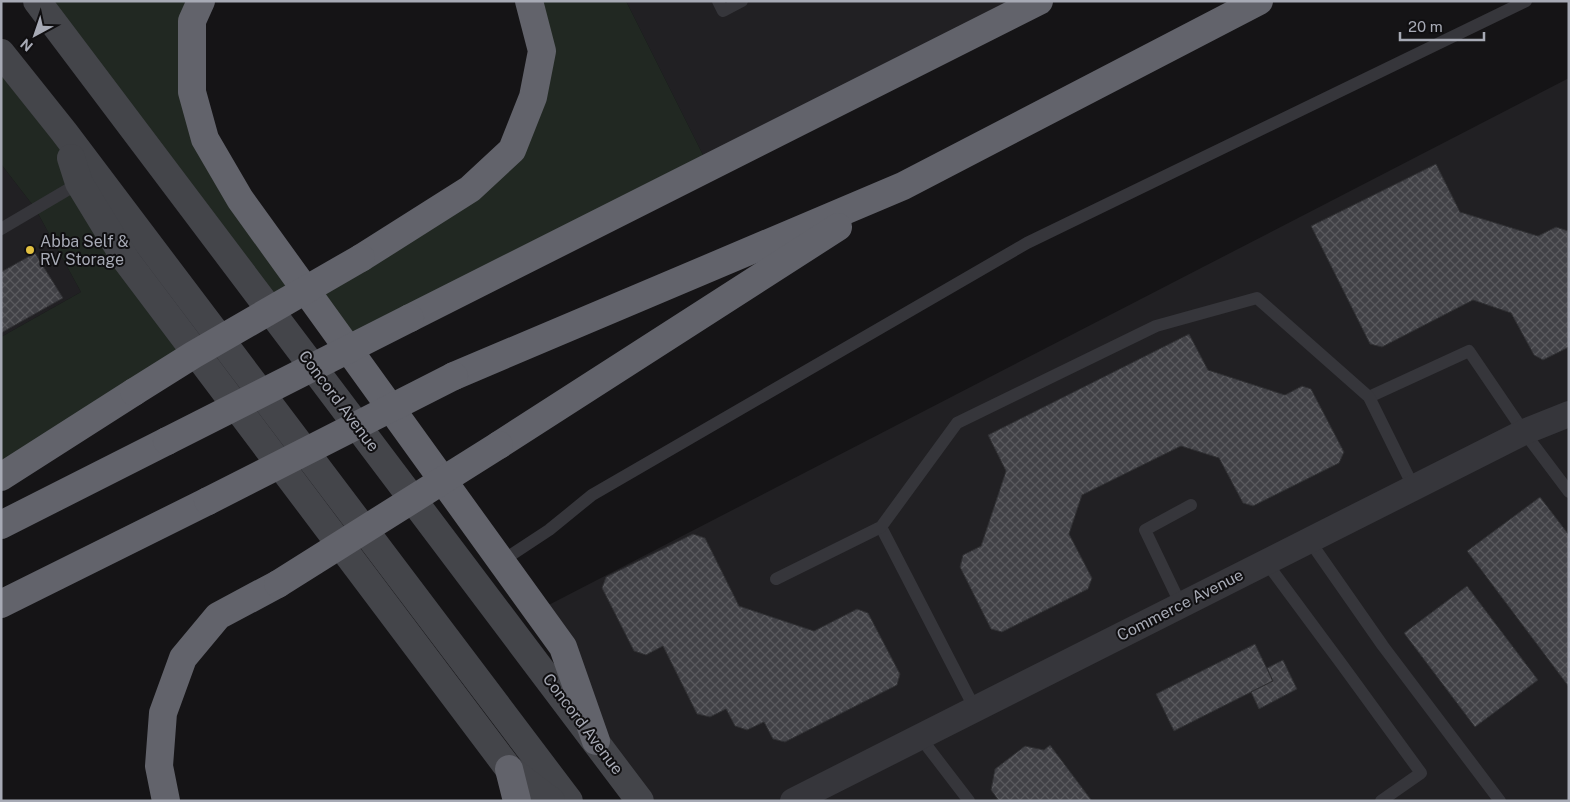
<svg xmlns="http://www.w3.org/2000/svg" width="1570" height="802" viewBox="0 0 1570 802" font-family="'Public Sans',sans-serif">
	<defs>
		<pattern id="building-cross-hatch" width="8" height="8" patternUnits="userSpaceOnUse" patternTransform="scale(1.25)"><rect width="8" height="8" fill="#414146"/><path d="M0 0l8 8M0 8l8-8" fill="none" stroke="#5a5a5e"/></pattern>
	</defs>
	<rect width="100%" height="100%" fill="#151416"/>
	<g fill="#212023">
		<polygon points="626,1 1039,1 709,167"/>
		<polygon points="1569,78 1569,801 640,801 537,611"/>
		<polygon points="1,164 35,208 81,292 1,337"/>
	</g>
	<g fill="#212822">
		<polygon points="37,1 201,1 192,92 307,290 470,189 533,97 529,1 626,1 709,167 351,348 307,290 270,312"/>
		<polygon points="1,53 193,355 1,477 1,337 81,292 35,208 1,164"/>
	</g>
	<g fill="url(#building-cross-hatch)" stroke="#2f2f32">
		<polygon points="1436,164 1460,212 1538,236 1556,227 1568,231 1569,347 1543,360 1534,355 1511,313 1473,300 1382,347 1370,344 1311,226"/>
		<polygon points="35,253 63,298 1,333 1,272"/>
		<polygon points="1189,334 1208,370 1285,395 1302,386 1311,389 1344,452 1339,463 1253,506 1243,503 1219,458 1181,446 1082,495 1069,534 1092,578 1088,589 1002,632 991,629 960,567 963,555 981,546 1006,471 988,435"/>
		<polygon points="1540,497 1569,535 1569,687 1467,551"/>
		<polygon points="693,534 705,538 739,606 814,631 857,609 868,613 900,674 897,685 785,742 773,739 764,722 747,730 735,726 726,709 710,717 697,714 663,646 646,655 634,651 602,588 606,577"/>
		<polygon points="1467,586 1538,680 1475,727 1404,633"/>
		<polygon points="1255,644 1273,681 1174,731 1156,694"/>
		<polygon points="1283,660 1297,689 1259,709 1251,692 1273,681 1267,668"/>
		<polygon points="1050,745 1092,801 999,801 991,790 995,769 1025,746 1044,750"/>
	</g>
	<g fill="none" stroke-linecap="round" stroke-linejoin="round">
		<g stroke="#36363b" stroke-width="12">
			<polyline points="718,1 723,11 742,1"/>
			<polyline points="1,229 79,183"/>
			<polyline points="1369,397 1469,351 1524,432 1569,492"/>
			<polyline points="881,527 975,709"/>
			<polyline points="1309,540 1383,646 1500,801"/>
			<polyline points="502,561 549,530 592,495 1027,243 1526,1"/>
			<polyline points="1266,562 1343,666 1421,773 1381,801"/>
			<polyline points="776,579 881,527 957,423 1156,326 1257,298 1369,397 1414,488"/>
			<polyline points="1181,605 1145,530 1191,505"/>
			<polyline points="920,737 969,801"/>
		</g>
		<polyline stroke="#36363b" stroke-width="26" points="793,801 1524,432 1569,414"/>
		<g stroke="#44454a" stroke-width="28">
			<polyline points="37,1 640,801"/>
			<polyline points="1,53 64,132 569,801"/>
			<polyline points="71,158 79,183 126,260 509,769 551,801"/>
		</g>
		<g stroke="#62636b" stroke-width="28">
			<polyline points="201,1 192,21 192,92 205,139 240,199 563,647 596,741"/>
			<polyline points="361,258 470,189 512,150 533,97 542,51 529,1"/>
			<polyline points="410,318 1039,1"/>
			<polyline points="454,376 903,186 1259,1"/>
			<polyline points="499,445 838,227"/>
			<polyline points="1,477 134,392"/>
			<polyline points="1,525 167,441"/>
			<polyline points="1,604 208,501"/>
			<polyline points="509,769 517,801"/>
			<polyline points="166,801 159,766 163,713 183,658 218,616 278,584"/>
		</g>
		<g stroke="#62636b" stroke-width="28">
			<polyline points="134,392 193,355 361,258"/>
			<polyline points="167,441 410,318"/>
			<polyline points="208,501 454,376"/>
			<polyline points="278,584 499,445"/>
		</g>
	</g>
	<circle fill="#e2c040" stroke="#100f11" stroke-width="2" cx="30" cy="250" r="5"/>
	<g text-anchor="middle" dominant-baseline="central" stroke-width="4" stroke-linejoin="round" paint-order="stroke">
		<g font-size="16" fill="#a7aab5" stroke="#100f11" text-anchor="start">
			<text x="40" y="241">Abba Self &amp;<tspan x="40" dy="18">RV Storage</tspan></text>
		</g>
		<g font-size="16" fill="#a7aab5" stroke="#100f11">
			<text transform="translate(339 401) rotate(53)">Concord Avenue</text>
			<text transform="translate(1180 605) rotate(-27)">Commerce Avenue</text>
			<text transform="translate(583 724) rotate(53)">Concord Avenue</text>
		</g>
	</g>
	<rect width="1570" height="802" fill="none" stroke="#a7aab5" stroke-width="5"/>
	<g transform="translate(35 35) rotate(220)" stroke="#100f11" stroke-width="4" paint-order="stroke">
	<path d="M0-4L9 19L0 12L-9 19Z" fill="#a7aab5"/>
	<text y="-8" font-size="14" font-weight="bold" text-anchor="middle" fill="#a7aab5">N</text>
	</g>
	<path d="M1400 32v8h84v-8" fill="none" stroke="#a7aab5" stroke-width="2.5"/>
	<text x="1408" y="32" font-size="15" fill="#a7aab5" stroke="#100f11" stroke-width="4" paint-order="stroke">20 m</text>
</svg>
